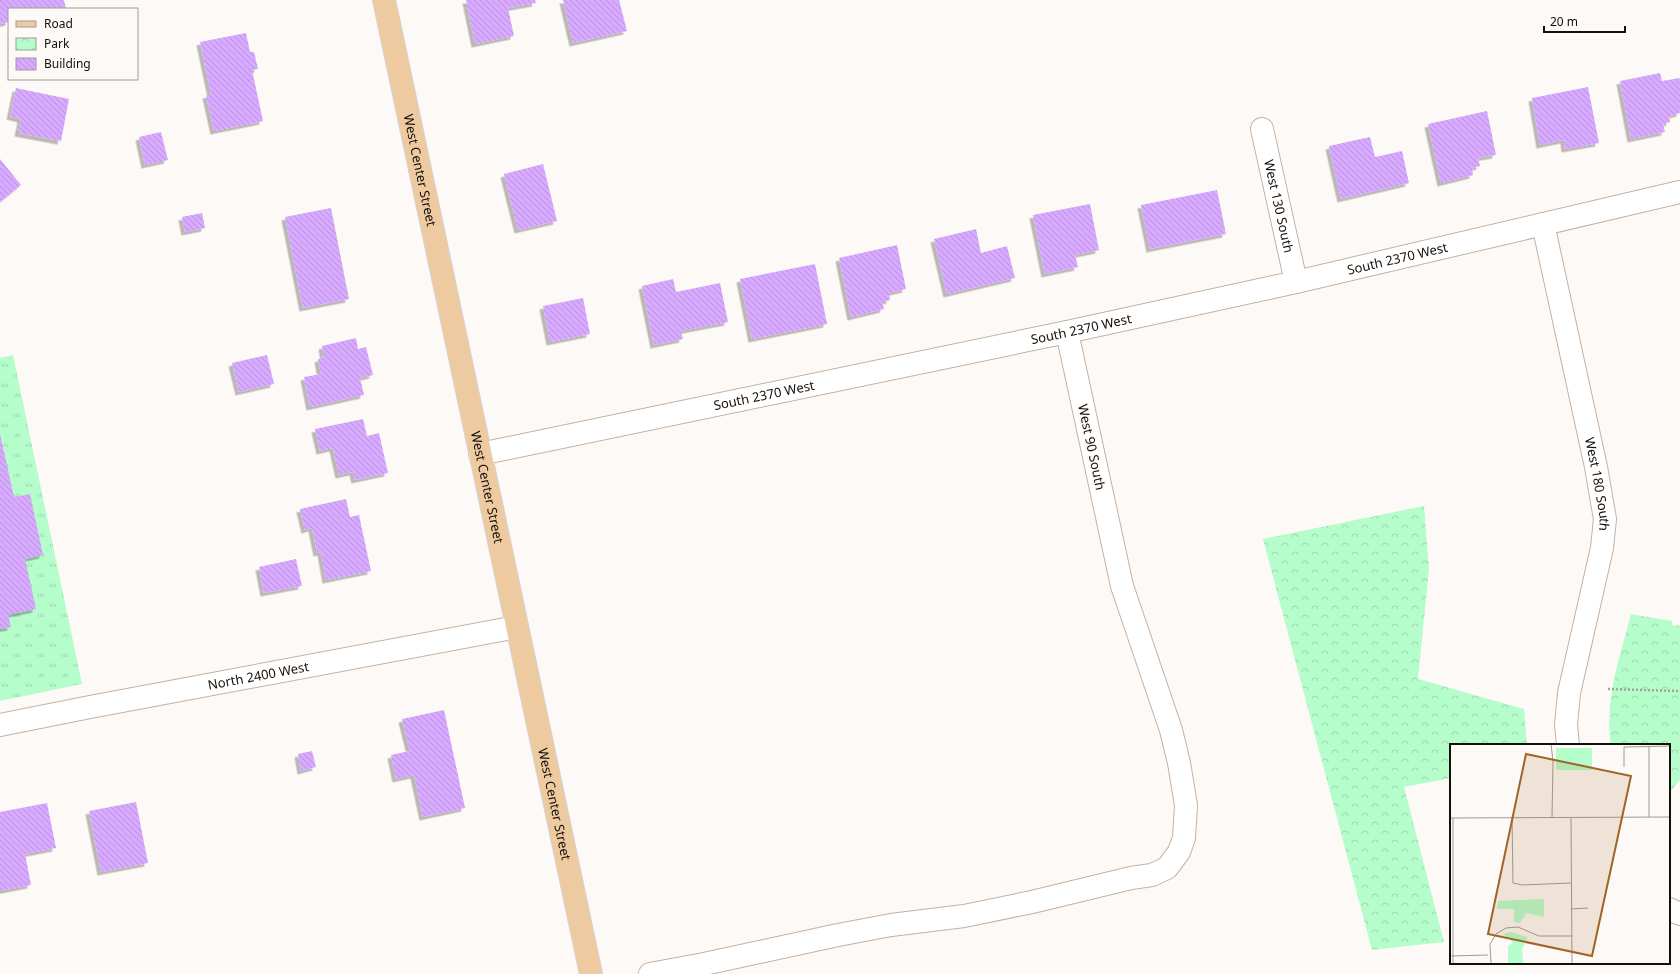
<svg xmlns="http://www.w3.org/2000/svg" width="1680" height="974" viewBox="0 0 1680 974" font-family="'Noto Sans',sans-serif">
	<defs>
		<pattern id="grass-tufts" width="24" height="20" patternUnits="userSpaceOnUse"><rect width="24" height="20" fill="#b5fdca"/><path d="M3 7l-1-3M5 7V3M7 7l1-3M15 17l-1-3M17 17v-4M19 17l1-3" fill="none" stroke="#9bd8ac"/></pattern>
		<pattern id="park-crowns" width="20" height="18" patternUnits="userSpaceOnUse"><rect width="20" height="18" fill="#b5fdca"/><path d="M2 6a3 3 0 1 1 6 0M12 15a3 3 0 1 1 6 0" fill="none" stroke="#9bd8ac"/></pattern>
		<pattern id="building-back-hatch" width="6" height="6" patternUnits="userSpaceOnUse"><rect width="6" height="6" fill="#d8aaff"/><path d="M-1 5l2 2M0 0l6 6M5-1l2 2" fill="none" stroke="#b891d9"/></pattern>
		<filter id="shadow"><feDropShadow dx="-3.5" dy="3.5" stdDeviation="0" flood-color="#0004"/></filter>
	</defs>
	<rect width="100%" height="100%" fill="#fdf9f6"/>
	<polygon fill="url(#grass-tufts)" points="13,355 82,684 0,701 0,358"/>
	<g fill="url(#park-crowns)">
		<polygon points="1424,506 1429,569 1418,679 1524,709 1527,745 1451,745 1451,778 1404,787 1444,942 1372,950 1263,539"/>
		<path d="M1631,614L1672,621V626L1680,625V780L1669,793V745H1611C1604,700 1620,657 1631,614Z"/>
	</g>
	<g fill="url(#building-back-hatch)" filter="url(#shadow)">
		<polygon points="0,0 64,0 66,9 9,9 9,22 0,24"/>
		<polygon points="466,0 535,0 536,3 508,8 514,36 475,44"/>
		<polygon points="563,0 619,0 627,31 573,43"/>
		<polygon points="246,33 250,52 254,52 258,69 252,70 263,121 214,131 206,95 211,94 200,42"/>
		<polygon points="1660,73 1662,81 1680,78 1680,113 1669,116 1670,122 1663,124 1665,132 1631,139 1620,81"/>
		<polygon points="1588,87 1599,143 1565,149 1564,140 1540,145 1532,98"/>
		<polygon points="16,88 69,99 61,141 18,133 21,119 10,116"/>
		<polygon points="1487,111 1496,155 1478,158 1480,166 1472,168 1473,175 1441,183 1428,124"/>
		<polygon points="161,132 168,160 145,165 139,137"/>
		<polygon points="1370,137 1375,157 1402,151 1409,183 1341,199 1329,146"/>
		<polygon points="0,159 21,185 0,202"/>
		<polygon points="543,164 557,221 518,230 504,174"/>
		<polygon points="1217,190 1226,234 1150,249 1141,205"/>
		<polygon points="1090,204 1099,250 1075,255 1078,267 1045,274 1033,215"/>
		<polygon points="331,208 349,299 303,308 285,217"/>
		<polygon points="202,213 205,228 185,232 182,217"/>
		<polygon points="976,229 981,253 1007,246 1015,278 947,294 934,239"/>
		<polygon points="897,245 906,289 889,293 890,300 882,302 884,309 851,317 839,258"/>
		<polygon points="815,264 827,324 752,339 740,279"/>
		<polygon points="673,279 676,292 720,283 728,322 681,331 683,339 654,345 642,286"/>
		<polygon points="583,298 590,334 550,342 543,306"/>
		<polygon points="356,338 358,349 366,347 373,375 360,378 364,395 310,407 304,377 321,374 318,359 324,357 322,346"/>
		<polygon points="267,355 274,384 239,392 232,363"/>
		<polygon points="363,419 367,436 379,433 388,473 355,480 353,472 339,475 333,448 320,451 315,429"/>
		<polygon points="0,434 14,497 30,494 43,555 25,559 36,609 8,615 11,627 0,629"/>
		<polygon points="346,499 350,517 359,515 371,571 326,580 321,552 317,553 312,528 305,530 300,509"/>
		<polygon points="296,559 302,586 264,593 259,567"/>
		<polygon points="444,710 465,808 423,817 414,775 396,779 391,755 410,751 402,719"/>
		<polygon points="312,751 316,767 301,771 298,754"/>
		<polygon points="136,802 148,863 101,872 89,811"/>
		<polygon points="47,803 56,848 25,854 31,885 0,891 0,812"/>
	</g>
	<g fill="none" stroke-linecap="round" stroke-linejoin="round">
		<defs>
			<g id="minor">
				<path id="s1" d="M1262,129L1296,282"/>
				<path id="s2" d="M1543,224L1596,467L1605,519L1602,548L1569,693L1566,725L1568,745"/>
				<path id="s3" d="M480,454L1067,332L1296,282L1680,192"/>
				<path id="s4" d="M0,725L90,707L517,627"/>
				<polyline points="1669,909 1680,914"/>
				<polyline points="650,974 704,964 838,935 891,925 964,916 1032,902 1131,878 1152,875 1167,868 1179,852 1184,838 1186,805 1179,763 1171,730 1122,586 1067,332"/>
			</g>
			<g id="major">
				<path id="s5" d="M384,0L591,974"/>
			</g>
		</defs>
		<use href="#minor" stroke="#c3b2a2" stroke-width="24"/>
		<use href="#major" stroke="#d5d4d3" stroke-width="24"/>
		<polyline stroke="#a5a09c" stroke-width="2.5" stroke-dasharray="2 2" stroke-linecap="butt" points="1608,689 1680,691"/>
		<use href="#minor" stroke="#fff" stroke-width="22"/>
		<use href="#major" stroke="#eecaa0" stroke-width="22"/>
	</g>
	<g text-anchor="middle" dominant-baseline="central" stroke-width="3.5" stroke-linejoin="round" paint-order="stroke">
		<g font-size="13" fill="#150f09" stroke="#fdf9f6">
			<text stroke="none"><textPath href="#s5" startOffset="174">West Center Street</textPath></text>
			<text stroke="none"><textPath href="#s1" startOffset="79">West 130 South</textPath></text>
			<text stroke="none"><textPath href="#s3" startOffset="938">South 2370 West</textPath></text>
			<text stroke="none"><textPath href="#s3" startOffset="614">South 2370 West</textPath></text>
			<text stroke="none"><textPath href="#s3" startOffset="290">South 2370 West</textPath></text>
			<text transform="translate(1092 447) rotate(78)">West 90 South</text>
			<text stroke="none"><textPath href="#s2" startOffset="266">West 180 South</textPath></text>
			<text stroke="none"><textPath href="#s5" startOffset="498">West Center Street</textPath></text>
			<text stroke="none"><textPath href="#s4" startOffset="263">North 2400 West</textPath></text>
			<text stroke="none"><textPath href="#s5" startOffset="822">West Center Street</textPath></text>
		</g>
	</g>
	<g transform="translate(1450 744)">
		<rect width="220" height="220" fill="#fdf9f6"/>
		<path d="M106,4H142V26H106Z" fill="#b5fdca"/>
		<path d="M94,155V173L76,169L70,179L64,178V165H47L48,157ZM60,188L78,193L72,205L73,220H58V202L63,199L53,190Z" fill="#b5fdca"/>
		<path fill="none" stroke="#a09b97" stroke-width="1" d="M101,0L103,17L102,73M199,2V73M174,23V3L220,2M62,73L63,139L72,141L121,139M121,73L122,220M0,74L220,73M121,165L138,164M0,212L38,211M3,220V74M41,220L40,200L46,190L56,184L68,183L89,192H122"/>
		<path fill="#a06426" fill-opacity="0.15" stroke="#a06426" stroke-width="2" d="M76,10L181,32L142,212L38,190Z"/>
		<rect width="220" height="220" fill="none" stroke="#150f09" stroke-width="2"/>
	</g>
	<rect x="8" y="8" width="130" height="72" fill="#fdf9f6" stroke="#a09b97"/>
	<rect x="16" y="21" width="20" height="6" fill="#eecaa0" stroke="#a09b97"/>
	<text x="44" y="28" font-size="12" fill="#150f09">Road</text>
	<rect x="16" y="38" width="20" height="12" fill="url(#park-crowns)" stroke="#a09b97"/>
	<text x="44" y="48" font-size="12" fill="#150f09">Park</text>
	<rect x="16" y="58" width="20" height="12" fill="url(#building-back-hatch)" stroke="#a09b97"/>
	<text x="44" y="68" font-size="12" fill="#150f09">Building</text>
	<path d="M1544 26v6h81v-6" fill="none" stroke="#150f09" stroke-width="2"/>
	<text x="1550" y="26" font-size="12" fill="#150f09" stroke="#fdf9f6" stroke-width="3" paint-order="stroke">20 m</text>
</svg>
